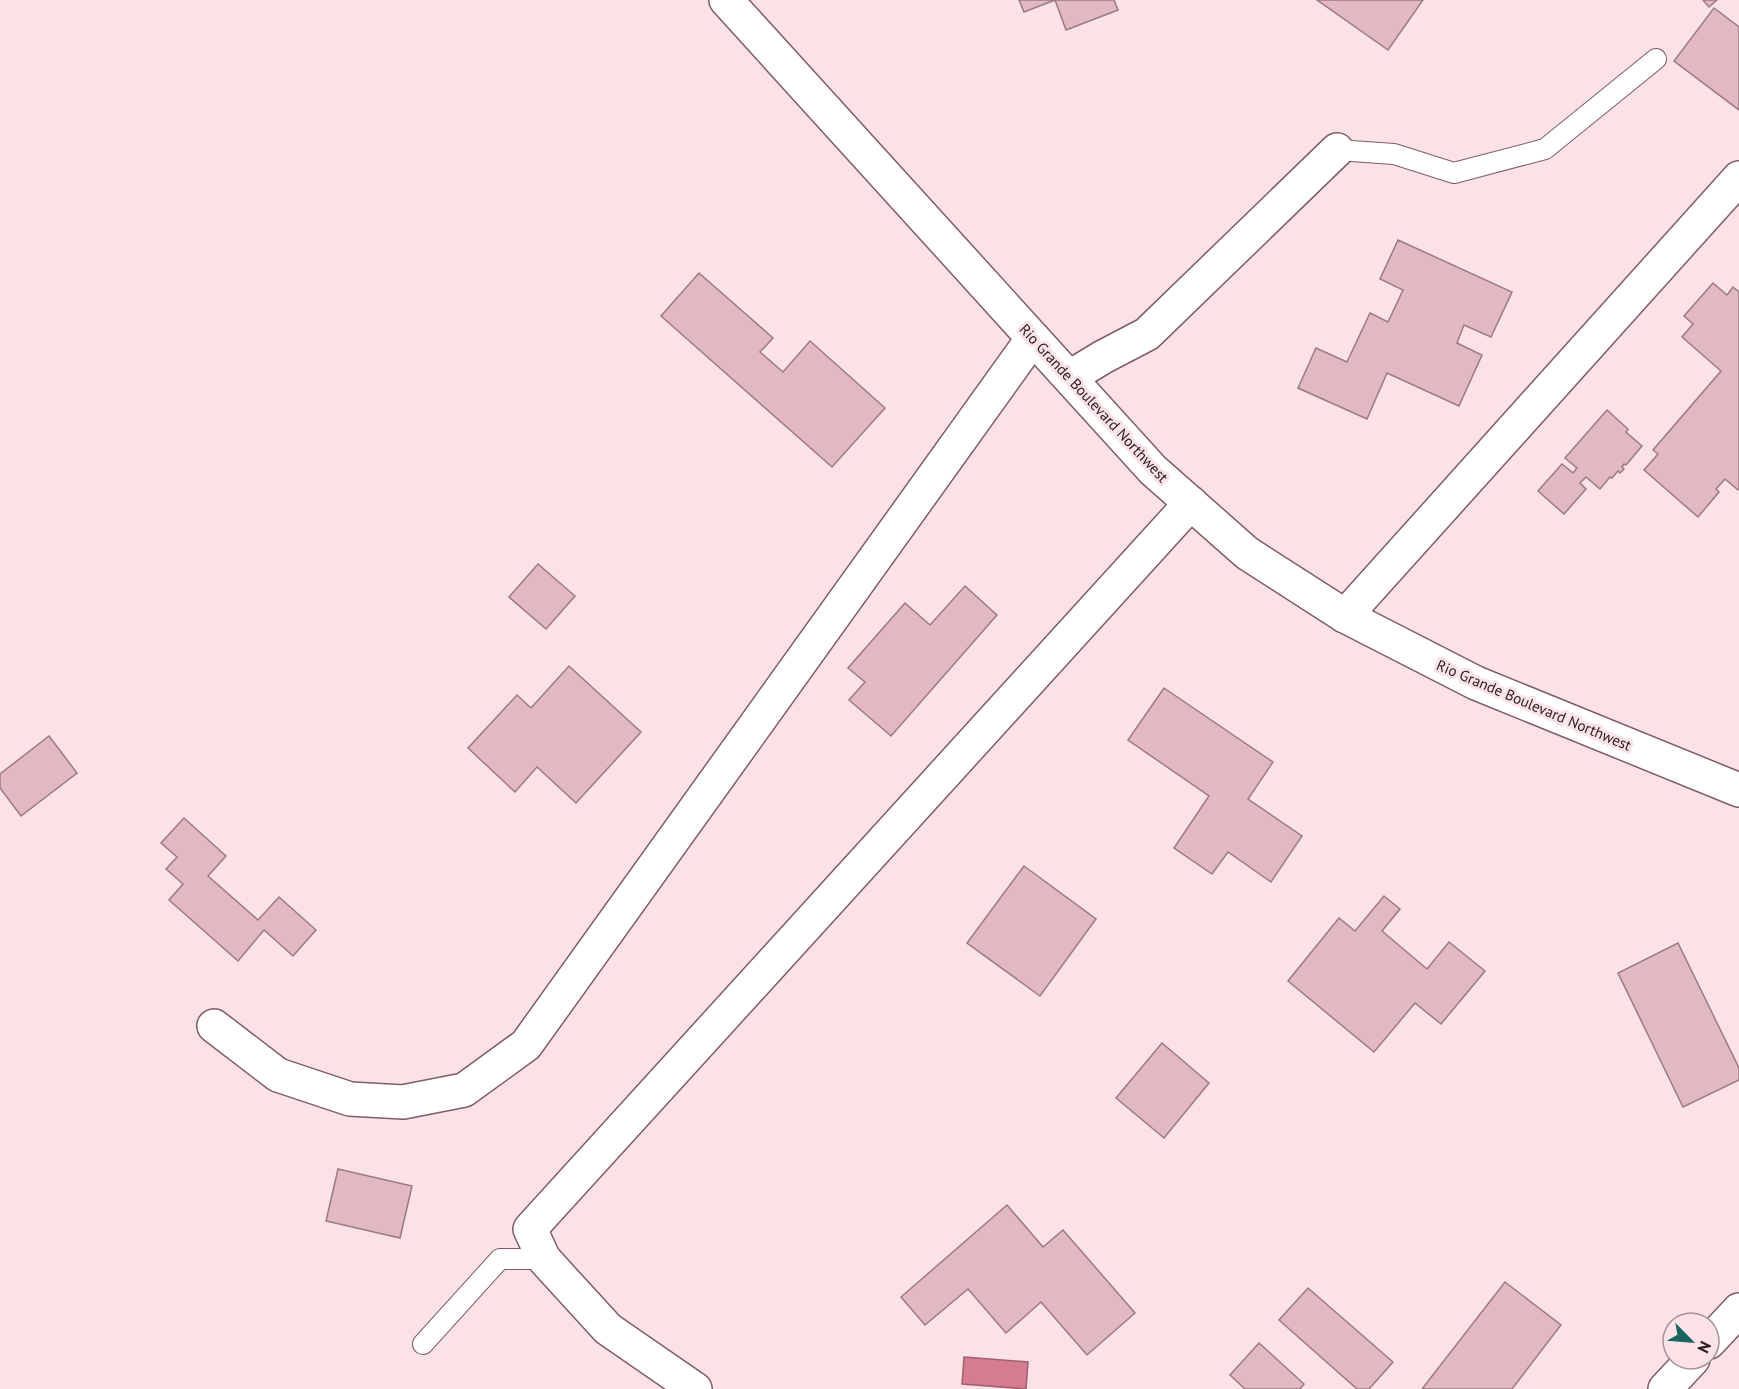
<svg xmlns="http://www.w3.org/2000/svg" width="1739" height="1389" viewBox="0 0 1739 1389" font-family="'PT Sans',sans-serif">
	<rect width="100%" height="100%" fill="#fbe2e6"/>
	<polygon fill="#d57c90" stroke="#a15f6e" stroke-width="1.5" points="964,1357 1028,1362 1026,1389 962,1384"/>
	<g fill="#e1b9c0" stroke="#9d7980" stroke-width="1.5">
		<polygon points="1019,0 1114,0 1118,10 1066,30 1055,0 1024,12"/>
		<polygon points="1317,0 1423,0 1388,50"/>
		<polygon points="1703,0 1717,0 1709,7"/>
		<polygon points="1714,8 1739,27 1739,110 1674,61"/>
		<polygon points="1398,240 1512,292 1491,337 1464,325 1457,343 1482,355 1459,406 1387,373 1367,419 1298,388 1316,348 1347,362 1370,313 1388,322 1403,290 1380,279"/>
		<polygon points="699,273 773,338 760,352 783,372 810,341 885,408 832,467 661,316"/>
		<polygon points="1713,283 1727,295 1733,287 1739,292 1739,489 1738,490 1725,479 1716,489 1719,492 1698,517 1644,470 1658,454 1653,450 1721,371 1682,337 1693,324 1684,316"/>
		<polygon points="1607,410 1628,429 1626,432 1642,446 1626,465 1624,464 1622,467 1624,469 1620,473 1618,471 1612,478 1610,477 1600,489 1586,477 1580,483 1586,489 1564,514 1538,491 1562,464 1573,473 1577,468 1565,458"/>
		<polygon points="538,564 575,596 546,629 509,597"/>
		<polygon points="965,586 997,615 891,736 849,700 865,682 848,668 905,603 930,625"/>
		<polygon points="569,666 641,732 576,803 537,767 515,792 468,748 517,695 531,708"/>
		<polygon points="1164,688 1273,762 1248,799 1302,836 1271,882 1228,852 1212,874 1174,848 1209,796 1128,740"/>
		<polygon points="49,736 77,773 21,816 0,788 0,774"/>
		<polygon points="184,818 226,856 208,876 258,920 279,897 316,930 293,956 264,930 238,961 169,900 183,884 166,869 177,857 161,843"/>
		<polygon points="1024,866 1096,919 1040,996 967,943"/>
		<polygon points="1384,896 1400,909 1382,931 1427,969 1449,942 1485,971 1441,1024 1415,1003 1374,1052 1288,981 1339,918 1355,931"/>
		<polygon points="1678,943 1739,1068 1739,1080 1683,1107 1618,973"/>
		<polygon points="1162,1043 1209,1083 1164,1138 1116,1098"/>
		<polygon points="338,1169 412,1186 400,1238 326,1221"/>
		<polygon points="1007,1205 1043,1247 1063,1230 1135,1313 1087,1355 1041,1302 1006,1333 968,1289 925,1325 901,1297"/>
		<polygon points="1505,1282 1561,1325 1512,1389 1422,1389"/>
		<polygon points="1308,1288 1393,1362 1369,1389 1357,1389 1279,1320"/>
		<polygon points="1259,1343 1304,1384 1300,1389 1245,1389 1230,1375"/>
	</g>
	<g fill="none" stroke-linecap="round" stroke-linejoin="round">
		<defs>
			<g id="lane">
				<polyline points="1337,150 1394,154 1454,173 1545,149 1656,59"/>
				<polyline points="423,1344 500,1259 544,1259"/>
			</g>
			<g id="street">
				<polyline points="1070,377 1103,357 1147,334 1337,150"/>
				<polyline points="1345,616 1739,178"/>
				<polyline points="214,1026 278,1075 350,1099 403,1102 464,1090 526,1045 1033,338"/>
				<polyline points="695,1389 608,1329 544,1259 530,1229 1191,503"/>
			</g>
			<g id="secondary">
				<polyline points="726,0 1153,470 1247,553 1345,616 1476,683 1739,790"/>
				<polyline points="1709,1342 1739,1310"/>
				<polyline points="1665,1389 1693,1359"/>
			</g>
		</defs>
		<use href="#lane" stroke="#805d64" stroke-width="22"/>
		<use href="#street" stroke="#805d64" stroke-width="36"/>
		<use href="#secondary" stroke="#805d64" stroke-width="36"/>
		<use href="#lane" stroke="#fff" stroke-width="20"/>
		<use href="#street" stroke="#fff" stroke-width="33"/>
		<use href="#secondary" stroke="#fff" stroke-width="33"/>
	</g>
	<g text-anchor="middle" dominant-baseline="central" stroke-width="6" stroke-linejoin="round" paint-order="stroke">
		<g font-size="15" fill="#291b1e" stroke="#fbe2e6">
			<text transform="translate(1094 403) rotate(47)">Rio Grande Boulevard Northwest</text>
			<text transform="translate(1534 705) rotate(23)">Rio Grande Boulevard Northwest</text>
		</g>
	</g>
	<g transform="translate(1691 1341) rotate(115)"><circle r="28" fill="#fbe2e6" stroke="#a79296" stroke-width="1.5"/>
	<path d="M0-4.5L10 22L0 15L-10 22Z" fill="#1a655f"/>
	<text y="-9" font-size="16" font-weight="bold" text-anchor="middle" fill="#291b1e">N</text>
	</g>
</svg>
